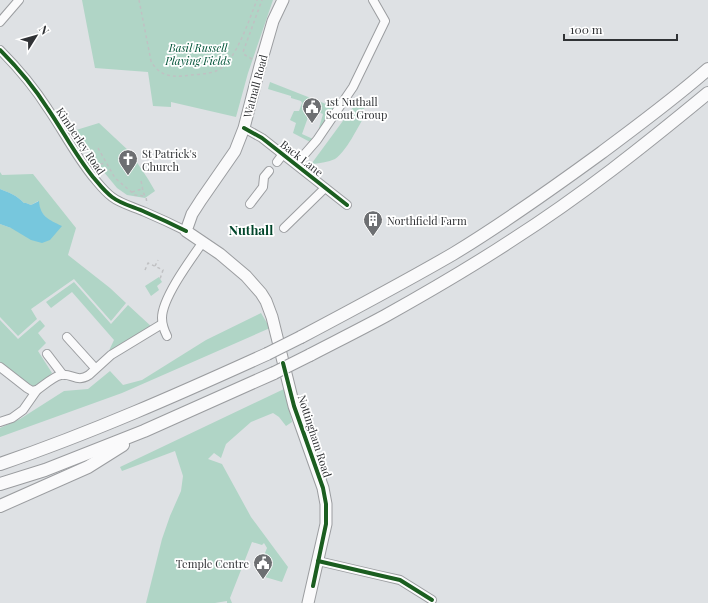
<svg xmlns="http://www.w3.org/2000/svg" width="708" height="603" viewBox="0 0 708 603" font-family="'Playfair Display',serif">
	<rect width="100%" height="100%" fill="#dee1e4"/>
	<g fill="#b0d5c6">
		<polygon points="82,0 273,0 248,73 236,117 171,102 171,107 153,106 148,72 95,68"/>
		<polygon points="270,82 336,108 322,129 319,128 323,114 311,109 302,134 313,139 316,133 319,134 312,143 293,133 296,123 290,120 294,111 299,111 302,103 301,101 291,98 291,96 268,89"/>
		<path d="M359,99L367,104L362,112L365,115C358,127 346,152 335,159C328,162 321,163 313,164L312,163Z"/>
		<polygon points="99,123 130,152 148,179 155,191 145,198 127,195 117,188 81,144 73,131"/>
		<path d="M0,172L2,175L33,174L76,228L68,255L110,288L126,303L111,321L74,279L31,309L37,319L18,336L0,317V224L11,228L48,220L40,210L38,201L31,205L26,203H24C16,195 10,193 0,189Z"/>
		<polygon points="159,277 162,282 157,286 159,290 151,296 145,286"/>
		<polygon points="74,282 111,324 128,305 153,328 106,357 114,340 72,292 51,308 46,302"/>
		<polygon points="261,313 270,328 122,393 0,437 0,428 20,419 64,391 88,389 110,371 123,385 142,380 206,340"/>
		<polygon points="0,320 18,339 40,320 45,326 38,333 46,343 38,351 52,373 49,376 50,378 34,388 0,363"/>
		<polygon points="284,389 292,422 286,426 279,417 273,413 251,422 226,444 221,458 214,453 208,459 222,464 251,517 288,567 282,582 265,577 268,568 260,565 267,548 264,543 262,545 252,542 230,598 232,603 227,603 227,601 215,603 146,603 162,539 170,516 181,491 183,476 175,451 122,471 120,467"/>
	</g>
	<path fill="#77c7dd" d="M0,189C10,193 16,195 24,203H26L31,205L39,201C40,216 49,220 62,226L50,240L42,243L31,240L11,228L0,224Z"/>
	<g fill="none" stroke-linecap="round" stroke-linejoin="round">
		<defs>
			<g id="minor">
				<polyline points="0,22 19,0"/>
				<path d="M0,50C18,68 34,87 48,109C63,131 76,156 93,177C99,184 104,191 112,197C121,204 134,207 145,212C159,218 172,224 186,231"/>
				<polyline points="244,128 262,138 347,205"/>
				<polyline points="277,162 283,154"/>
				<polyline points="296,164 317,140 353,87 385,21 373,0"/>
				<polyline points="250,204 263,187 264,177 269,171"/>
				<polyline points="284,228 325,188"/>
				<path d="M167,336C164,330 162,325 162,318C162,298 191,259 203,242"/>
				<polyline points="67,337 95,368"/>
				<polyline points="47,354 63,375"/>
				<path d="M0,367L27,388L32,391L37,390C43,386 54,376 61,375C72,373 77,383 89,375L111,355L162,324"/>
				<polyline points="0,422 12,418 23,410 37,390"/>
				<polyline points="318,561 378,575 400,580 432,600"/>
			</g>
			<polyline id="major" points="283,0 273,21 260,66 244,128 235,151 201,200 192,214 186,231 220,254 246,276 261,293 266,301 272,317 294,406 323,488 326,504 326,524 308,603"/>
			<g id="highway">
				<path d="M301,337C352,310 403,283 453,254C504,223 553,188 601,153C637,126 674,99 708,69"/>
				<path d="M310,355C335,342 361,329 385,316C428,292 471,267 512,240C581,196 645,145 708,93"/>
				<path d="M0,464C91,433 179,394 267,354"/>
				<polyline points="0,484 45,470 144,431 274,373"/>
				<polyline points="0,506 88,467 123,445"/>
			</g>
		</defs>
		<use href="#minor" stroke="#9b9da0" stroke-width="10"/>
		<use href="#major" stroke="#9b9da0" stroke-width="13"/>
		<use href="#highway" stroke="#9b9da0" stroke-width="14"/>
		<g stroke="#c0c1c3" stroke-width="1.5" stroke-dasharray="3 3" stroke-linecap="butt">
			<path d="M139,0L151,61C158,74 168,77 182,76C190,75 210,74 216,71C236,63 249,19 257,0"/>
			<polyline points="252,59 245,55 243,52 262,0"/>
			<polyline points="98,148 115,178 135,195 144,196"/>
			<polyline points="95,167 101,164 106,163"/>
			<path d="M141,181C143,187 142,193 146,197L147,204"/>
			<polyline points="132,192 142,189"/>
			<polyline points="155,266 158,260"/>
			<polyline points="145,270 148,263 163,270 160,279"/>
		</g>
		<use href="#minor" stroke="#fafafb" stroke-width="8"/>
		<use href="#major" stroke="#fafafb" stroke-width="11"/>
		<use href="#highway" stroke="#fafafb" stroke-width="12"/>
		<defs>
			<g id="highway-bridge">
				<polyline points="267,354 301,337"/>
				<polyline points="274,373 310,355"/>
			</g>
		</defs>
		<use href="#highway-bridge" stroke="#9b9da0" stroke-width="14" stroke-linecap="butt"/>
		<use href="#highway-bridge" stroke="#fafafb" stroke-width="12"/>
		<defs>
			<g id="cycleway">
				<path d="M0,50C18,68 34,87 48,109C63,131 76,156 93,177C99,184 104,191 112,197C121,204 134,207 145,212C159,218 172,224 186,231"/>
				<polyline points="244,128 262,138 347,205"/>
				<polyline points="283,363 294,406 323,488 326,504 326,524 313,586"/>
				<polyline points="318,561 378,575 400,580 432,600"/>
			</g>
		</defs>
		<use href="#cycleway" stroke="#fff" stroke-width="6"/>
		<use href="#cycleway" stroke="#1b5e20" stroke-width="4"/>
	</g>
	<defs>
		<symbol id="civic-pin" viewBox="-11 -11 22 30"><path d="M0 17L-7.5 6A9.5 9.5 0 1 1 7.5 6Z" fill="#6d6f72" stroke="#fff"/><path d="M-.6-6.5H3V-4.5H.6V-3L4-1V1h2V6H-6V1h2V-1L-.6-3ZM-1.2 2.5V6h2.4V2.5Z" fill="#fff"/></symbol>
		<symbol id="church-pin" viewBox="-11 -11 22 30"><path d="M0 17L-7.5 6A9.5 9.5 0 1 1 7.5 6Z" fill="#6d6f72" stroke="#fff"/><path d="M-1.2-6h2.4v3.5h3.3v2.4h-3.3V6h-2.4V-.1h-3.3v-2.4h3.3Z" fill="#fff"/></symbol>
		<symbol id="building-pin" viewBox="-11 -11 22 30"><path d="M0 17L-7.5 6A9.5 9.5 0 1 1 7.5 6Z" fill="#6d6f72" stroke="#fff"/><path d="M-4-6H4V6H1V3H-1V6H-4ZM-2.5-4.3h1.7v1.8h-1.7ZM.8-4.3h1.7v1.8H.8ZM-2.5-1h1.7V.8h-1.7ZM.8-1h1.7V.8H.8Z" fill="#fff"/></symbol>
	</defs>
	<g fill-rule="evenodd">
		<use href="#civic-pin" x="301" y="96" width="22" height="30"/>
		<use href="#church-pin" x="117" y="148" width="22" height="30"/>
		<use href="#building-pin" x="362" y="209" width="22" height="30"/>
		<use href="#civic-pin" x="252" y="552" width="22" height="30"/>
	</g>
	<g text-anchor="middle" dominant-baseline="central" stroke-width="3.5" stroke-linejoin="round" paint-order="stroke">
		<g font-size="11" font-style="italic" fill="#05553a" stroke="#fff">
			<text x="198" y="47">Basil Russell<tspan x="198" dy="13">Playing Fields</tspan></text>
		</g>
		<g font-size="11" fill="#303235" stroke="#fff">
			<text transform="translate(255 86) rotate(-75)">Watnall Road</text>
			<text transform="translate(81 141) rotate(56)">Kimberley Road</text>
			<text transform="translate(302 158) rotate(38)">Back Lane</text>
			<text transform="translate(315 436) rotate(72)">Nottingham Road</text>
		</g>
		<g font-size="11" fill="#303235" stroke="#fff" text-anchor="start">
			<text x="326" y="101">1st Nuthall<tspan x="326" dy="13">Scout Group</tspan></text>
			<text x="142" y="153">St Patrick's<tspan x="142" dy="13">Church</tspan></text>
			<text x="387" y="220">Northfield Farm</text>
			<text x="249" y="563" text-anchor="end">Temple Centre</text>
		</g>
		<g font-size="13" font-weight="bold" fill="#00452a" stroke="#fff">
			<text x="251" y="229">Nuthall</text>
		</g>
	</g>
	<g transform="translate(36 36) rotate(53)" stroke="#ffffff" stroke-width="3" paint-order="stroke">
	<path d="M0-3L7 15L0 10L-7 15Z" fill="#303235"/>
	<text y="-6" font-size="11" font-weight="bold" text-anchor="middle" fill="#303235">N</text>
	</g>
	<path d="M564 34v6h113v-6" fill="none" stroke="#303235" stroke-width="2"/>
	<text x="570" y="34" font-size="12" fill="#303235" stroke="#ffffff" stroke-width="3" paint-order="stroke">100 m</text>
</svg>
